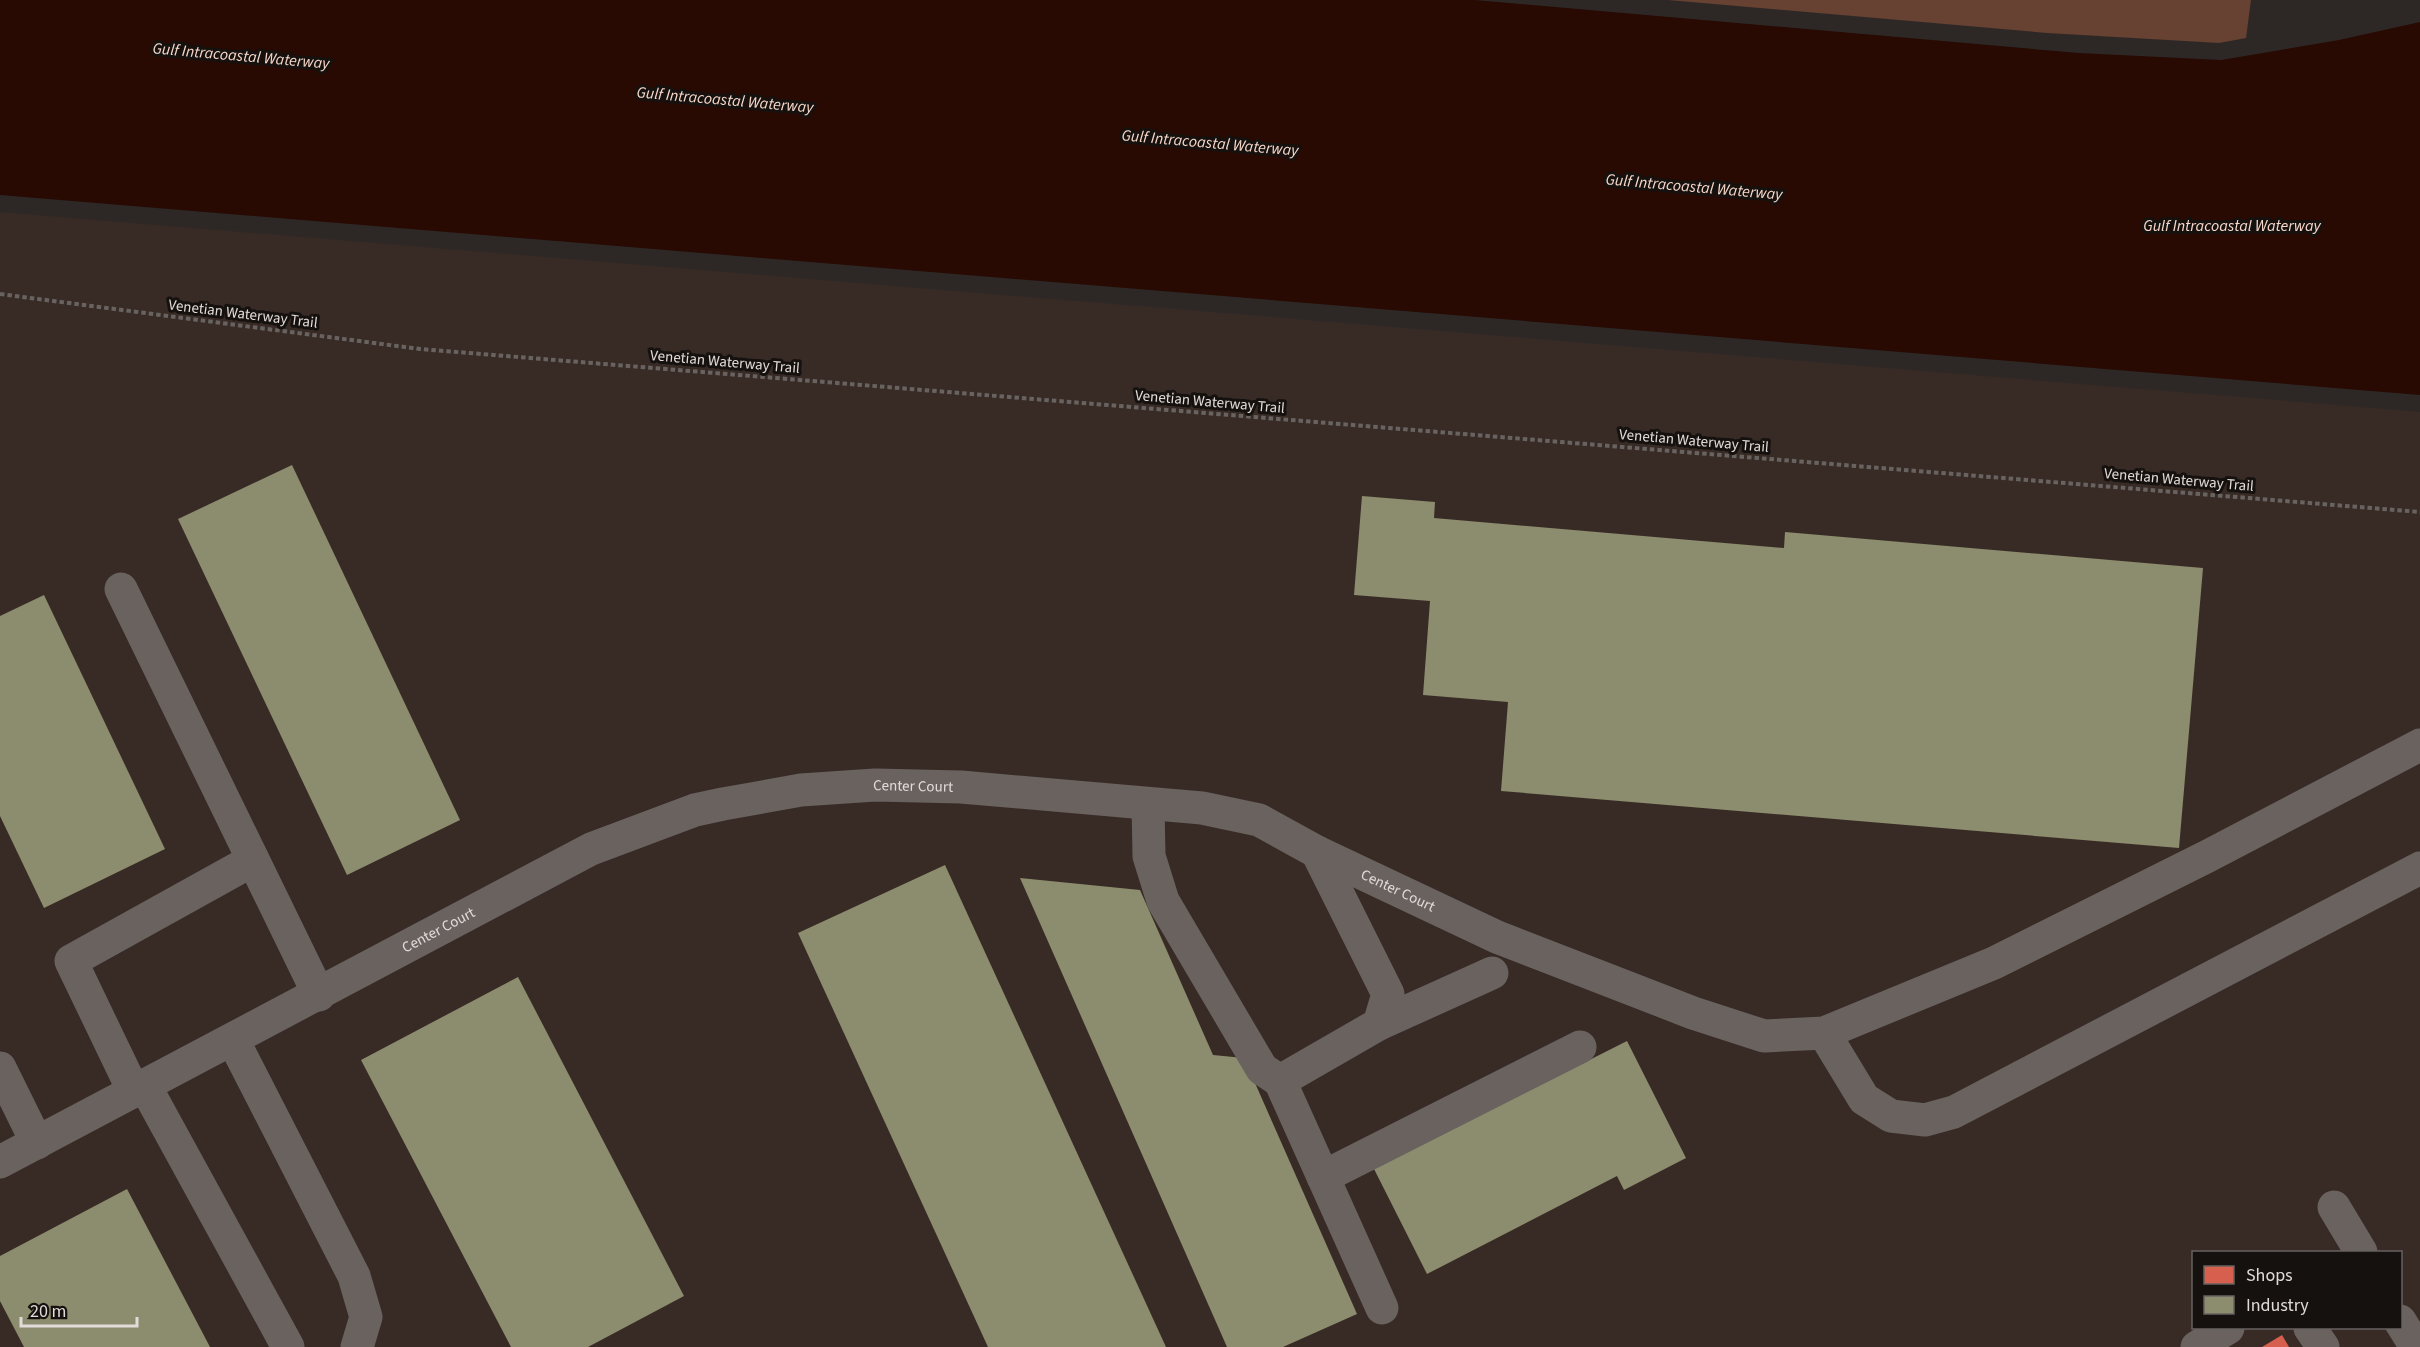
<svg xmlns="http://www.w3.org/2000/svg" width="2420" height="1347" viewBox="0 0 2420 1347" font-family="'Source Sans 3',sans-serif">
	<rect width="100%" height="100%" fill="#2d2826"/>
	<path fill="#382b25" fill-rule="evenodd" d="M0,212L2420,412V1347H0ZM2194,1252H2400V1328H2194Z"/>
	<polygon fill="#674131" points="1668,0 2251,0 2246,38 2219,43 2047,33"/>
	<polygon fill="#280a03" points="0,0 1475,0 2079,53 2221,60 2339,40 2420,22 2420,395 0,195"/>
	<polygon fill="#d6604d" points="2282,1335 2289,1347 2262,1347"/>
	<g fill="#8c8c6e">
		<polygon points="292,465 460,820 347,875 178,519"/>
		<polygon points="1362,496 1435,502 1434,518 1784,548 1785,532 2203,568 2179,848 1501,791 1508,702 1423,695 1430,601 1354,595"/>
		<polygon points="44,595 165,849 44,908 0,816 0,616"/>
		<polygon points="945,865 1166,1347 988,1347 798,933"/>
		<polygon points="1020,878 1140,890 1213,1055 1244,1058 1357,1314 1283,1347 1227,1347"/>
		<polygon points="518,977 684,1296 588,1347 511,1347 361,1060"/>
		<polygon points="1627,1041 1686,1158 1624,1190 1617,1176 1427,1274 1374,1169"/>
		<polygon points="127,1189 210,1347 24,1347 0,1301 0,1256"/>
	</g>
	<g fill="none" stroke-linecap="round" stroke-linejoin="round">
		<polyline stroke="#686361" stroke-width="4" stroke-dasharray="4.5 3" stroke-linecap="butt" points="0,294 420,349 2420,512"/>
		<g stroke="#69625f" stroke-width="33">
			<polyline points="121,589 319,995"/>
			<polyline points="1148,804 1149,856 1163,901 1262,1069 1280,1081 1379,1024 1388,994 1317,852"/>
			<polyline points="1379,1024 1492,973"/>
			<polyline points="1824,1033 1864,1099 1891,1116 1925,1120 1954,1112 2420,868"/>
			<polyline points="233,1040 354,1276 366,1317 357,1347"/>
			<polyline points="0,1068 37,1143"/>
			<polyline points="1280,1081 1382,1308"/>
			<polyline points="145,1086 288,1347"/>
			<polyline points="134,1092 71,961 253,860"/>
			<path id="s1" d="M0,1162L591,849L695,810L723,804L801,790L875,785L961,787L1202,808L1259,820L1317,852L1497,937L1693,1013L1764,1036L1824,1033L1994,963L2208,856L2420,745"/>
			<polyline points="1323,1177 1580,1047"/>
			<polyline points="2334,1207 2361,1252"/>
			<polyline points="2400,1321 2416,1347"/>
			<polyline points="2310,1328 2323,1347"/>
			<polyline points="2197,1347 2228,1328"/>
		</g>
	</g>
	<g text-anchor="middle" dominant-baseline="central" stroke-width="6" stroke-linejoin="round" paint-order="stroke">
		<g font-size="15" fill="#e2dbd9" stroke="#15110f">
			<text transform="translate(243 314) rotate(7)">Venetian Waterway Trail</text>
			<text transform="translate(725 362) rotate(5)">Venetian Waterway Trail</text>
			<text transform="translate(1210 402) rotate(5)">Venetian Waterway Trail</text>
			<text transform="translate(1694 441) rotate(5)">Venetian Waterway Trail</text>
			<text transform="translate(2179 480) rotate(5)">Venetian Waterway Trail</text>
			<text stroke="none"><textPath href="#s1" startOffset="1000">Center Court</textPath></text>
			<text stroke="none"><textPath href="#s1" startOffset="1504">Center Court</textPath></text>
			<text stroke="none"><textPath href="#s1" startOffset="496">Center Court</textPath></text>
		</g>
		<g font-size="16" font-style="italic" fill="#fad8ca" stroke="#15110f">
			<text transform="translate(241 56) rotate(5)">Gulf Intracoastal Waterway</text>
			<text transform="translate(725 100) rotate(5)">Gulf Intracoastal Waterway</text>
			<text transform="translate(1210 143) rotate(5)">Gulf Intracoastal Waterway</text>
			<text transform="translate(1694 187) rotate(5)">Gulf Intracoastal Waterway</text>
			<text x="2232" y="226">Gulf Intracoastal Waterway</text>
		</g>
	</g>
	<rect x="2192" y="1251" width="210" height="78" fill="#15110f" stroke="#676260" stroke-width="1.5"/>
	<rect x="2204" y="1266" width="30" height="18" fill="#d6604d" stroke="#676260" stroke-width="1.5"/>
	<text x="2246" y="1281" font-size="18" fill="#e2dbd9">Shops</text>
	<rect x="2204" y="1296" width="30" height="18" fill="#8c8c6e" stroke="#676260" stroke-width="1.5"/>
	<text x="2246" y="1311" font-size="18" fill="#e2dbd9">Industry</text>
	<path d="M21 1317v9h116v-9" fill="none" stroke="#e2dbd9" stroke-width="3"/>
	<text x="30" y="1317" font-size="18" fill="#e2dbd9" stroke="#15110f" stroke-width="4.5" paint-order="stroke">20 m</text>
</svg>
